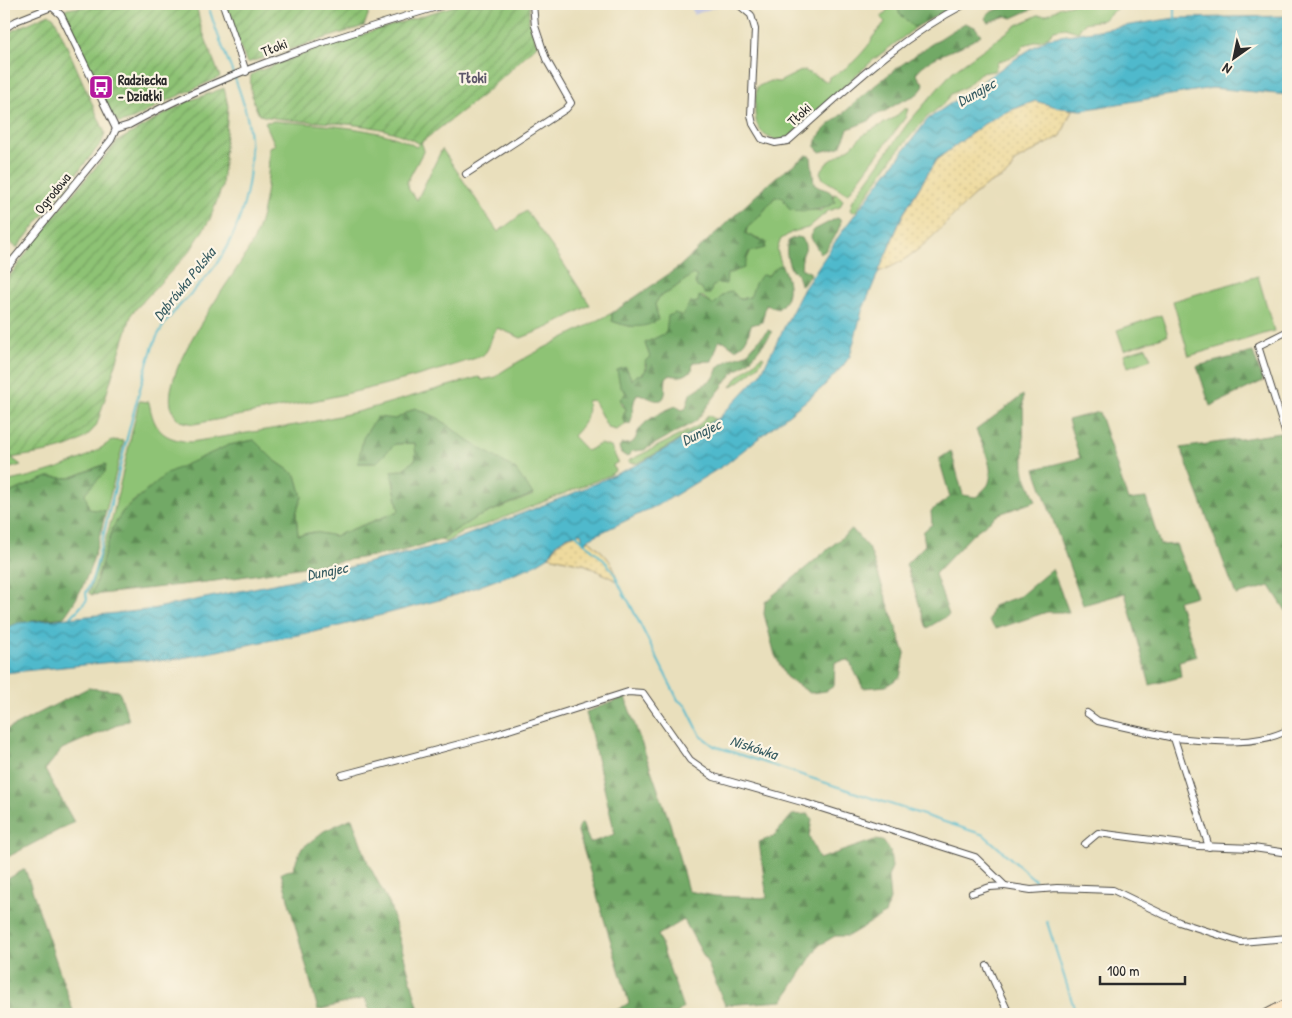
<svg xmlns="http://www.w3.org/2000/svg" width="1292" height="1018" viewBox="0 0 1292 1018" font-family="'Patrick Hand',sans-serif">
	<defs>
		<pattern id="forest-firs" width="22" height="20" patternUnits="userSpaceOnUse" patternTransform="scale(1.25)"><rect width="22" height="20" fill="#72a966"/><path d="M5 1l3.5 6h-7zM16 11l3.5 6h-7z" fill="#5e8a54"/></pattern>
		<pattern id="sand-dots" width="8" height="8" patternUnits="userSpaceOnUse" patternTransform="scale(1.25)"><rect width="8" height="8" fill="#eeda9e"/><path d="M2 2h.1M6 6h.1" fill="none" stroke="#cb8" stroke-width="1.8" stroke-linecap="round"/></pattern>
		<pattern id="garden-furrows" width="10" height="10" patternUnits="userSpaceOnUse" patternTransform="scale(1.25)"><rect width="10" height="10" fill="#8ec375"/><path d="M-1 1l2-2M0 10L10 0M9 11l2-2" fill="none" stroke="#749f60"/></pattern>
		<pattern id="water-waves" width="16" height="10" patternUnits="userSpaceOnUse" patternTransform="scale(1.25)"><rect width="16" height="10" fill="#4fb9cc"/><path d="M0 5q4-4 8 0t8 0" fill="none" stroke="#4297a6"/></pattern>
	</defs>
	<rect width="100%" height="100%" fill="#fcf5e5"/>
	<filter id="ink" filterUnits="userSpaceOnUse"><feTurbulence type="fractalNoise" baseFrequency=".02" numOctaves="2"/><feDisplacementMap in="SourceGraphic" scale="10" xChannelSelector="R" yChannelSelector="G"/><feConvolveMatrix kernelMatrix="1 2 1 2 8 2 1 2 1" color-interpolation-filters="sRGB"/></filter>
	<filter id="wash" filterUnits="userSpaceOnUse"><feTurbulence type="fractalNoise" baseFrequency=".0096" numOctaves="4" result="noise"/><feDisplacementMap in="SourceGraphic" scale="20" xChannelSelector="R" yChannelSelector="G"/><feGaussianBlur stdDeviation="1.12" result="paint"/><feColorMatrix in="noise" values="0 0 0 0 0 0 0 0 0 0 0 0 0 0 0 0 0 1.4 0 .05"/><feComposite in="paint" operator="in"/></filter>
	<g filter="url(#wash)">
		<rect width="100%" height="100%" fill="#e9dfbc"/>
		<polygon fill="#bfc2dd" points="690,4 723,4 694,15"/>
		<g fill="#8ec375" stroke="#5c7750">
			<path d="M892,4H898L899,13L913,27L918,26L873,60L791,135L782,141C750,137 754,112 757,87L770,81L779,82L803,70L828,82L829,77C848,70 859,57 871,42L872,38L885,22L881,18Z"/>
			<path d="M1075,4H1147L1136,8L1127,6L1117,8L1103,20L1084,23L1078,32L1065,28L1054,30C1047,41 1036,41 1024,45C1015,60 1012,55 998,62L994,71L980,73L967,86L951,94L946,102L927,117L896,153L856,211L852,212L850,210L853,200L908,123L953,71L1017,25L1038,15H1046L1061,7Z"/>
			<polygon points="904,109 908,109 905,118 848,194 823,179 820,172 827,163 851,147 864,134 894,118"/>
			<path d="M275,121C312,124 386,127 416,147L421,142L424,150L407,182L409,190L417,200L442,149L498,232L526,211L558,255L590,305L549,327L521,338L498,328C489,336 492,348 482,356C389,388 291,406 194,424L180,421C139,388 241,273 255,237C266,208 269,178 269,147L275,145L265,122Z"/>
			<path d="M833,194L838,195L843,200L840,207L828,211L808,228L792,232L780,240L777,250L782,266H778L766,277L750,297L739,299L736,296L713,305L702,296L699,302C689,305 688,309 682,317L668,321L666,333L645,343L650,357L645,364L646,371L632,380L630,376L620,386L626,393L620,403L626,409L623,417L624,422L627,424L616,430L608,428L593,400L587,401C590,417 584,424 573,436L587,451L600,444L611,447L618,462L613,465L615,471L610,475L488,524L466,530L446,542L440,540L475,518L533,495L438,418L415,408L396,419L358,463H376L395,444L415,443L416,459L402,470L391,471L399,511L335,536L314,532L298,535L296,513L302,497L296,475L274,460L254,440C245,442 236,443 228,446C207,454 135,495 123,511C110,528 99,573 92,595L89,593L113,515L139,401L149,402C154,430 162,439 191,442L302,424L361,411L479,377L482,380L496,377C499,369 596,322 612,313V321C636,330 637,328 657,312L655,304L660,296L669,292L693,274L712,287L718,283L727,274L734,271L745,263L751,250L765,248L761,239L746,234L747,227L758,218L775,197L782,196L795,211L810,209L820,211L835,202Z"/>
			<polygon points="1258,276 1274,331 1189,356 1173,301"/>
			<polygon points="1161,315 1168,335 1124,350 1117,330"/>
			<polygon points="1146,347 1151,359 1128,367 1124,354"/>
			<path d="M762,356L764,357C757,370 743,379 731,387L736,379Z"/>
			<polygon points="708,415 715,419 648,458 638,463 630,463 628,461 698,426"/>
			<path d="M112,440L124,441L106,511L89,509L84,493L105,472V464L70,478L48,477L4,495V482C40,475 84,463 112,440Z"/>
			<polygon points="4,443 12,458 21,465 4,470"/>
		</g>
		<g fill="url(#forest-firs)" stroke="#4e6a48">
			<polygon points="898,4 958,4 918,26 913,27 899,13"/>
			<polygon points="1012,4 1020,8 1028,4 1043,4 1012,18 1006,16 988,22 985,19 988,13"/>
			<path d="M965,23L975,27L981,35C962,50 930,54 916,73L920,80L924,83C922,96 909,97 900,102C891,107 886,112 875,115L871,120L848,129L840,147L820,152L815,147C816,132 837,119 847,110C886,74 919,51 965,23Z"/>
			<path d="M807,155L811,157L814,184C824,193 830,184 835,202C825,211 804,212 790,210L782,197H775L758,218L747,228L746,234L766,242L765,248L749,252L744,268L727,274L726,284L718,283L712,287L710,294H705L702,289L697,287L695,283L697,277L693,274L669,292L660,296L655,304L658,320C642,330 628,327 612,321V313L679,267L776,177Z"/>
			<path d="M837,218L841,220C840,230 831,244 824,252L820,253L811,238L812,231Z"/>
			<path d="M797,237L802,238C809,251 803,249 802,259C801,262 802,265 801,268L811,273L803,285L800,284L796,272L792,271C788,263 784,249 789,240Z"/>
			<path d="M778,266H782C789,281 793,297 778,309L766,305L762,322L751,325C748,336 747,344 735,349L724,341H719L712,361L693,362L692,370C684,377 680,377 669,375L666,378C665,384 666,389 665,394C662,409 644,393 637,394C631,405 634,415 630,424L624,422L623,417L626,409L620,399L626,393L620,386L617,370L626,367L632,380L637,375L643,374L647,368L645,361L650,357L645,343L666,333L668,316L675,313L682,316L690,303L698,302L699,296L713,305L724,294L732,291L739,299L750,297C754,289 753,282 762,275L768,276Z"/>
			<path d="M768,330L772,332L770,336L750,360L732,374L696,421L644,450L633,451L627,457L621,453L619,448L622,444C627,444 630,444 634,441C637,438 636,434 639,430C646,419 663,411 676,406L682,410L686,408L690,394L714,378L718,367L731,359L746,354Z"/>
			<polygon points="1253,352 1263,381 1210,406 1197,366"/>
			<path d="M1023,395L1024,472L1036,501L999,514L974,533L935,574L949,615L927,628L906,564L925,545L923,532L932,524L931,511L950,497L939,459L951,451L963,495L976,497C979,494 985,489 988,485C996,469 982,445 976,430Z"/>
			<polygon points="415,408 438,418 470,442 515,469 533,494 475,518 440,540 398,552 215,581 92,595 113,527 123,511 167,473 229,445 254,440 274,460 296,475 302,497 296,513 298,535 314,532 335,536 399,511 391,471 402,470 416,459 415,443 395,444 376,463 358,463 363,438 377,417 396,419"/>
			<polygon points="1099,412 1128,500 1146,498 1160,545 1176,544 1196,596 1178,601 1197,656 1179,661 1181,677 1150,685 1125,593 1083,605 1035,469 1080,458 1068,420"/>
			<polygon points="1280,433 1288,458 1288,614 1270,586 1236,595 1181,448"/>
			<path d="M106,464L105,472L85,493L89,509L106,511C96,551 89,584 64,617L18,623L4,629V495L48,477L70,478Z"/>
			<polygon points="852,529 870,550 905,654 900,677 886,686 863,688 849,660 835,662 834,686 826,691 810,693 786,677 775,655 764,614 765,602"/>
			<polygon points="1052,569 1069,612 1047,612 996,629 989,621 993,606 1020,596"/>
			<polygon points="88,688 119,691 129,720 62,749 45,770 74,822 4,859 4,731"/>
			<polygon points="625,697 670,823 688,891 715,896 767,898 759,842 773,837 792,815 809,814 812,820 809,836 819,859 875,840 883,841 890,851 892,867 888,877 890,900 885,914 848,936 835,936 818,946 783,1001 725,1005 707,962 684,920 658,935 683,1008 676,1014 610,1014 629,1003 577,828 582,823 590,843 615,834 586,712"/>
			<polygon points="352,818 368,863 390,905 420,1014 371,1014 365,998 318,1010 281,873 293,869 301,849 324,831"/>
			<polygon points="25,869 74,1014 4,1014 4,881"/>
		</g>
		<g fill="url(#sand-dots)" stroke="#8c8264">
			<path d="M1035,101L1072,110L1061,136L1014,162C1009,180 995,178 983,188C948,216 922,258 878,272L903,215L936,160L984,124L1001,114Z"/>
			<path d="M581,533L585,544L589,540C603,552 615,562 617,581L586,565L549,556C558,542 565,536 581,533Z"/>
		</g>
		<g fill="url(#garden-furrows)" stroke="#5c7750">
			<path d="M135,4H196L201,27L220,77L169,100L133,119L120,123L113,118L63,10C89,3 113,13 135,4Z"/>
			<polygon points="226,4 372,4 364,26 247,63 231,26"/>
			<path d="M460,4H529V21L537,45L484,94L419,144C375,116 307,127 259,115C253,102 249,89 251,75L256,72L321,47Z"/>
			<polygon points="49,14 55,19 105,133 102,142 17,248 4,237 4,38 14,30"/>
			<path d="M224,88L228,106L222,187L210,219L190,251L132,313L97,424C80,452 42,452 12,458L4,443V282L16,268L43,229L118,141L186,102Z"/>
		</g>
		<polygon fill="url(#water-waves)" stroke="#3d727c" points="1288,16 1288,95 1212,88 1082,110 1060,108 1035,101 1001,114 984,124 936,160 903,214 862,311 850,356 843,366 822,388 726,464 664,502 590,538 584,544 581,533 568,536 557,543 549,556 531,567 447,598 328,629 172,660 122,661 4,673 4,629 18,623 147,610 317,575 444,544 569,495 641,463 719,418 760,375 803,290 843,230 928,119 1018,57 1048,38 1175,18"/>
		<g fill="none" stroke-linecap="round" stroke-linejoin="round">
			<g stroke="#4fb9cc" stroke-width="2">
				<polyline points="1175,4 1175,19"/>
				<path d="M576,534C587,547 603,556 612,570C619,581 621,592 629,602L678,700L686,706L701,736L714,746L984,835L1035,880"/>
				<path d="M71,617L87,600L86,593C97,572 101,543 107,520C121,464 133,407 151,352C162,314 196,294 218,262C245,222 256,169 248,122C240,81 218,44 208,4"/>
				<polyline points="1047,922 1076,1014"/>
			</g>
		</g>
	</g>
	<g filter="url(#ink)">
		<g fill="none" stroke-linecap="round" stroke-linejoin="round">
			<defs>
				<g id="street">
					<polyline points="49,4 61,15 116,129"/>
					<polyline points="118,4 121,4"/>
					<polyline points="223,4 246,72"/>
					<path d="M738,4L751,15L755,29L751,115L753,124L762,139L775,143L788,141C846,90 896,40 965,4"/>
					<polyline points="4,29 16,21 59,4"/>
					<path d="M116,129L129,125C228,70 338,36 447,4"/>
					<polyline points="466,174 566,109 571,103 546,59 535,26 533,4"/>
					<polyline points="4,271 111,140 116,129"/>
					<polyline points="1288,331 1258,346 1288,441"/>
					<polyline points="1087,713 1098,721 1174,738 1209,847"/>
					<path d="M1174,738C1210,741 1256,747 1288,730"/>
					<polyline points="342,775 490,736 628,692 643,693 690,760 714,777 802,802 975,857 1005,886 1031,890 1057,888 1113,890 1179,922 1241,942 1288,938"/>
					<polyline points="1085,844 1098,833 1198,846 1253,848 1288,853"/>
					<polyline points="972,893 990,887 1005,886"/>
					<polyline points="987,966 1009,1014"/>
				</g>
				<polyline id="secondary" points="1267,1014 1288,1003"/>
			</defs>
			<use href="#street" stroke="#484641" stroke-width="8"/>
			<use href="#secondary" stroke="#484641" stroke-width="11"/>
			<use href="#street" stroke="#fff" stroke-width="6"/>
			<use href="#secondary" stroke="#fce6c4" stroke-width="9"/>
		</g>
	</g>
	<defs>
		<symbol id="bus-square" viewBox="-11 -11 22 22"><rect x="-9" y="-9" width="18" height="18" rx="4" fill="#b5179e" stroke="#fcf5e5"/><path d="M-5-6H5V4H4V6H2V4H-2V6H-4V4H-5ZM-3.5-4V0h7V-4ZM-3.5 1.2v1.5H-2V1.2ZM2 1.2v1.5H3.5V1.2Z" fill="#fff"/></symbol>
	</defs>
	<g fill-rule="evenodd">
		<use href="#bus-square" x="87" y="73" width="28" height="28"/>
	</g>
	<g text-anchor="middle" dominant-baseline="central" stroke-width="4.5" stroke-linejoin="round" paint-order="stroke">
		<g font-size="14" fill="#2b2b2b" stroke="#fcf5e5">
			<text transform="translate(274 47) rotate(-21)">Tłoki</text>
			<text transform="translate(799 114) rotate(-43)">Tłoki</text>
			<text transform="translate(52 193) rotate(-51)">Ogrodowa</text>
		</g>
		<g font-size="14" font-weight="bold" fill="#2b2b2b" stroke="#fcf5e5" text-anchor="start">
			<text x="118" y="79">Radziecka<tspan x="118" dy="16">- Działki</tspan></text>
		</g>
		<g font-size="15" font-weight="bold" fill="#5f596c" stroke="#fcf5e5">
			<text x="473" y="77">Tłoki</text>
		</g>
		<g font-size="15" font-style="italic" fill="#385d63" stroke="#fcf5e5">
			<text transform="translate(976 92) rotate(-29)">Dunajec</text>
			<text transform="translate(184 284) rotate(-51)">Dąbrówka Polska</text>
			<text transform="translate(701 432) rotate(-25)">Dunajec</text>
			<text transform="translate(327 571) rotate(-11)">Dunajec</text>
			<text transform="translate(754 747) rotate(18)">Niskówka</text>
		</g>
	</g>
	<rect width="1292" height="1018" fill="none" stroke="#fcf5e5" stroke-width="20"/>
	<g transform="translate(1234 58) rotate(213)" stroke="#fcf5e5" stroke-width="4" paint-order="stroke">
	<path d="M0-4L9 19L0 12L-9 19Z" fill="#2b2b2b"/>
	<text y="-8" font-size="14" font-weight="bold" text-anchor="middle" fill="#2b2b2b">N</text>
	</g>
	<path d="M1100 976v8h85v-8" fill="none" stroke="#2b2b2b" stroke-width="2.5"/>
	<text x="1107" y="976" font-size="15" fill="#2b2b2b" stroke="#fcf5e5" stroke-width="4" paint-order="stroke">100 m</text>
</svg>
